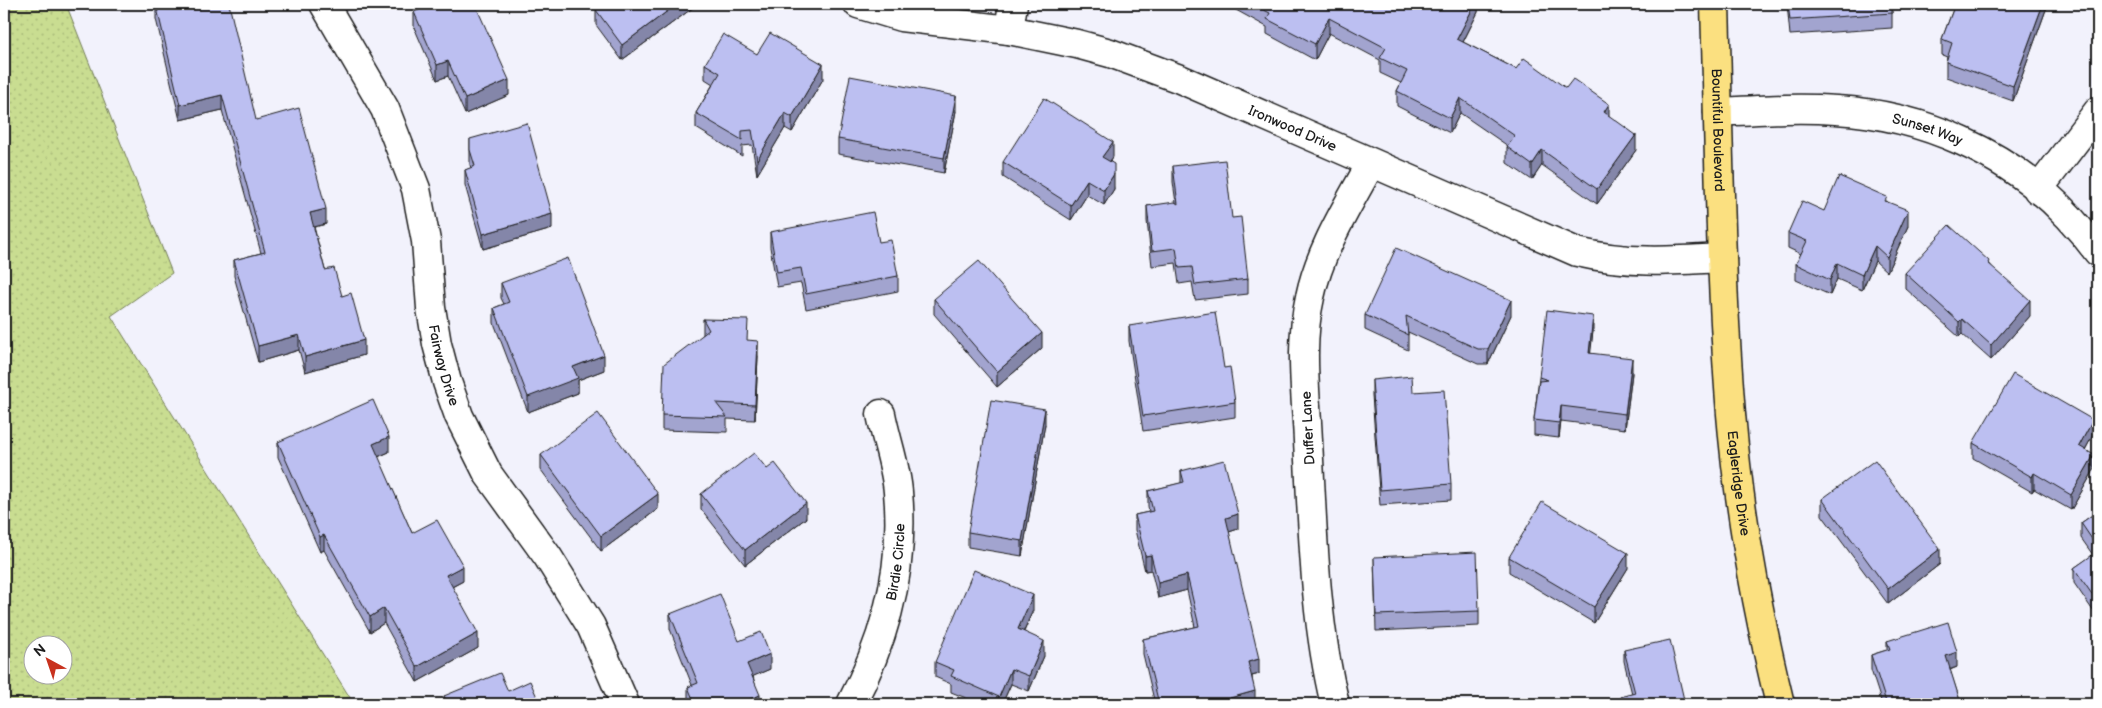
<svg xmlns="http://www.w3.org/2000/svg" width="2102" height="708" viewBox="0 0 2102 708" font-family="'Balsamiq Sans',sans-serif">
	<defs>
		<pattern id="grass-dots" width="8" height="8" patternUnits="userSpaceOnUse" patternTransform="scale(1.25)"><rect width="8" height="8" fill="#c9dd91"/><path d="M2 2h.1M6 6h.1" fill="none" stroke="#acbd7c" stroke-width="1.8" stroke-linecap="round"/></pattern>
	</defs>
	<rect width="100%" height="100%" fill="#f2f2fc"/>
	<filter id="ink" filterUnits="userSpaceOnUse"><feTurbulence type="fractalNoise" baseFrequency=".02" numOctaves="2"/><feDisplacementMap in="SourceGraphic" scale="10" xChannelSelector="R" yChannelSelector="G"/><feConvolveMatrix kernelMatrix="1 2 1 2 8 2 1 2 1" color-interpolation-filters="sRGB"/></filter>
	<g filter="url(#ink)">
		<path fill="url(#grass-dots)" stroke="#727c56" fill-rule="evenodd" d="M4,4H66L172,273L111,316L354,704H4ZM32,646H62V676H32Z"/>
		<g fill="none" stroke-linecap="round" stroke-linejoin="round">
			<defs>
				<g id="minor">
					<path id="s1" d="M324,4L385,109L416,189L426,241L431,308L437,344L447,382L459,416L488,474L548,557L591,626L625,704"/>
					<path id="s2" d="M858,4L901,17L1009,30L1077,44L1110,53L1180,79L1577,252C1627,264 1671,261 1722,258"/>
					<polyline points="1009,30 1013,4"/>
					<path id="s3" d="M1718,112C1757,110 1797,107 1836,110C1923,115 2009,153 2069,217C2079,228 2089,240 2098,252"/>
					<polyline points="2038,190 2098,111"/>
					<path id="s4" d="M851,704C886,638 905,567 898,492C896,466 886,440 881,414"/>
					<path d="M1335,704C1314,618 1313,529 1308,441C1306,394 1299,344 1310,297C1320,249 1348,206 1371,163"/>
				</g>
				<g id="major">
					<path id="s5" d="M1715,4C1719,141 1720,278 1731,414C1739,511 1757,610 1780,704"/>
				</g>
			</defs>
			<use href="#minor" stroke="#1c1c1c" stroke-width="31"/>
			<use href="#major" stroke="#1c1c1c" stroke-width="31"/>
			<use href="#minor" stroke="#fff" stroke-width="28"/>
			<use href="#major" stroke="#fbe080" stroke-width="28"/>
		</g>
		<g fill="#a2a4cf" stroke="#1c1c1c">
			<polygon points="156,4 256,120 326,224 314,227 325,270 342,296 364,355 305,372 299,350 258,362 234,276 234,260 261,253 222,110 180,120 156,19"/>
			<polygon points="698,4 622,60 596,25 596,10"/>
			<polygon points="1225,4 1478,4 1478,12 1463,42 1516,69 1566,88 1609,116 1636,150 1597,204 1542,165 1532,180 1507,163 1507,147 1508,146 1460,113 1450,133 1397,106 1397,91 1401,83 1380,73 1380,60 1329,33 1315,60 1267,34 1267,27"/>
			<polygon points="1787,4 1892,4 1892,28 1790,35"/>
			<polygon points="1955,4 2048,4 2013,101 1946,77 1946,62 1947,57 1942,55 1942,39"/>
			<polygon points="414,12 509,95 465,114 448,76 437,80 414,27"/>
			<polygon points="757,54 823,79 792,132 785,128 757,175 752,145 742,146 742,156 696,128 696,113 713,84 705,79 705,64"/>
			<polygon points="956,111 944,173 838,154 838,139"/>
			<polygon points="470,139 552,229 483,249 465,185 465,170 471,168 470,165"/>
			<polygon points="1113,157 1110,161 1114,189 1104,205 1087,195 1071,220 1003,177 1003,162"/>
			<polygon points="1173,166 1232,218 1248,279 1248,294 1195,300 1192,282 1179,284 1176,263 1152,266 1147,221 1147,206 1176,203 1173,182"/>
			<polygon points="1887,201 1908,226 1887,272 1875,261 1862,290 1837,279 1830,295 1796,280 1796,264 1801,254 1788,248 1788,233 1824,211"/>
			<polygon points="770,232 879,242 898,276 898,291 806,309 801,283 777,287 770,247"/>
			<polygon points="1989,263 2030,316 1991,360 1962,334 1959,337 1905,288 1905,273"/>
			<polygon points="501,283 604,370 578,380 578,393 528,412 494,323 494,308 504,304 501,298"/>
			<polygon points="934,299 1042,348 997,387 934,314"/>
			<polygon points="1365,315 1511,315 1488,364 1478,364 1408,332 1408,350 1365,330"/>
			<polygon points="703,319 747,340 758,356 755,420 727,419 727,432 662,430 662,415 703,334"/>
			<polygon points="1129,326 1224,368 1235,402 1235,417 1143,431 1129,341"/>
			<polygon points="1593,331 1590,353 1632,373 1625,429 1561,421 1559,438 1534,435 1534,420 1539,377"/>
			<polygon points="1372,380 1413,392 1451,484 1451,500 1380,505 1372,395"/>
			<polygon points="1045,424 1022,556 968,547 968,532"/>
			<polygon points="2093,435 2085,450 2094,470 2071,510 2034,489 2032,492 1973,458 1973,443"/>
			<polygon points="278,442 389,452 378,457 412,533 463,581 452,587 478,648 417,682 384,623 370,632 324,550 320,552 278,457"/>
			<polygon points="541,455 658,509 601,551 541,470"/>
			<polygon points="1181,471 1238,529 1229,532 1259,674 1252,676 1255,704 1155,704 1143,654 1143,639 1195,627 1187,590 1158,598 1151,570 1145,571 1135,530 1135,515 1149,512 1148,506 1148,491 1181,483"/>
			<polygon points="701,494 806,518 745,565 701,509"/>
			<polygon points="1822,499 1940,564 1888,604 1822,515"/>
			<polygon points="2098,511 2098,618 2074,583 2074,568 2093,555 2081,538 2081,523"/>
			<polygon points="1374,557 1479,611 1479,626 1376,631"/>
			<polygon points="1509,557 1628,568 1594,623 1509,572"/>
			<polygon points="1033,610 1024,632 1044,656 1029,691 1011,684 1002,704 981,704 951,692 951,684 935,677 935,662"/>
			<polygon points="670,614 739,641 770,669 753,676 760,704 689,704 688,702 688,687 692,685 670,629"/>
			<polygon points="1887,641 1957,667 1950,670 1961,704 1882,704 1871,670 1871,655 1887,650"/>
			<polygon points="1624,650 1685,704 1620,704 1620,697 1632,694 1624,661"/>
			<polygon points="508,691 540,704 444,704 444,696"/>
		</g>
		<g fill="#8486a9" stroke="#1c1c1c">
			<polygon points="677,4 698,4 622,60 622,45"/>
			<polygon points="1475,4 1478,4 1478,12 1457,54 1457,39"/>
			<polygon points="2043,4 2048,4 2013,101 2013,86"/>
			<polygon points="1329,18 1329,33 1315,60 1315,44"/>
			<polygon points="448,61 448,76 437,80 437,65"/>
			<polygon points="823,64 823,79 792,132 792,117"/>
			<polygon points="509,80 509,95 465,114 465,99"/>
			<polygon points="222,95 222,110 180,120 180,105"/>
			<polygon points="956,96 956,111 944,173 944,158"/>
			<polygon points="1460,98 1460,113 1450,133 1450,118"/>
			<polygon points="1609,104 1609,120 1604,112"/>
			<polygon points="785,113 785,128 757,175 757,160"/>
			<polygon points="1636,135 1636,150 1597,204 1597,189"/>
			<polygon points="1113,142 1113,157 1102,172 1102,157"/>
			<polygon points="1542,150 1542,165 1532,180 1532,165"/>
			<polygon points="1114,174 1114,189 1104,205 1104,190"/>
			<polygon points="1087,180 1087,195 1071,220 1071,205"/>
			<polygon points="326,209 326,224 310,228 310,213"/>
			<polygon points="1908,210 1908,226 1887,272 1887,257"/>
			<polygon points="552,214 552,229 483,249 483,234"/>
			<polygon points="1875,246 1875,261 1862,290 1862,275"/>
			<polygon points="1837,263 1837,279 1830,295 1830,280"/>
			<polygon points="1511,300 1511,315 1488,364 1488,349"/>
			<polygon points="2030,300 2030,316 1991,360 1991,345"/>
			<polygon points="1593,316 1593,331 1589,368 1589,353"/>
			<polygon points="1962,319 1962,334 1959,337 1959,322"/>
			<polygon points="1042,333 1042,348 997,387 997,372"/>
			<polygon points="299,335 299,350 258,362 258,346"/>
			<polygon points="364,340 364,355 305,372 305,357"/>
			<polygon points="758,341 758,356 755,420 755,405"/>
			<polygon points="604,355 604,370 578,380 578,393 528,412 528,397 573,367"/>
			<polygon points="1632,358 1632,373 1625,429 1625,414"/>
			<polygon points="1561,406 1561,421 1559,438 1559,423"/>
			<polygon points="1045,409 1045,424 1022,556 1022,541"/>
			<polygon points="2093,420 2093,435 2079,461 2079,446"/>
			<polygon points="389,437 389,452 373,459 373,444"/>
			<polygon points="2094,455 2094,470 2071,510 2071,495"/>
			<polygon points="2034,473 2034,489 2032,492 2032,477"/>
			<polygon points="658,494 658,509 601,551 601,536"/>
			<polygon points="806,503 806,518 745,565 745,550"/>
			<polygon points="1238,514 1238,529 1226,533 1226,518"/>
			<polygon points="324,535 324,550 320,552 320,537"/>
			<polygon points="1940,549 1940,564 1888,604 1888,589"/>
			<polygon points="1628,553 1628,568 1594,623 1594,607"/>
			<polygon points="1151,555 1151,570 1145,571 1145,556"/>
			<polygon points="463,566 463,581 446,590 446,575"/>
			<polygon points="1187,575 1187,590 1158,598 1158,583"/>
			<polygon points="1033,595 1033,610 1018,644 1018,629"/>
			<polygon points="384,608 384,623 370,632 370,617"/>
			<polygon points="478,633 478,648 417,682 417,667"/>
			<polygon points="1044,641 1044,656 1029,691 1029,676"/>
			<polygon points="1957,652 1957,667 1946,671 1946,656"/>
			<polygon points="770,654 770,669 747,679 747,664"/>
			<polygon points="1259,659 1259,674 1248,677 1248,662"/>
			<polygon points="1011,669 1011,684 1002,704 999,704 999,697"/>
			<polygon points="1255,691 1255,704 1230,704 1230,698"/>
			<polygon points="760,695 760,704 738,704"/>
		</g>
		<g fill="#bcbff1" stroke="#1c1c1c">
			<polygon points="156,4 229,4 256,120 299,108 326,209 310,213 325,270 334,268 342,296 351,293 364,340 305,357 299,335 258,346 234,260 265,252 222,95 180,105"/>
			<polygon points="433,4 475,4 509,80 465,99 448,61 437,65 414,12"/>
			<polygon points="604,4 677,4 622,45 596,10"/>
			<polygon points="1252,4 1475,4 1457,39 1516,69 1524,58 1566,88 1573,79 1609,104 1604,112 1636,135 1597,189 1542,150 1532,165 1507,147 1515,136 1460,98 1450,118 1397,91 1407,71 1380,58 1386,48 1329,18 1315,44 1267,19 1270,13"/>
			<polygon points="1788,4 1892,4 1892,13 1790,20"/>
			<polygon points="1955,4 2043,4 2013,86 1946,62 1952,43 1942,39"/>
			<polygon points="770,33 823,64 792,117 785,113 757,160 752,130 742,131 742,140 696,113 720,73 705,64 723,34 757,54"/>
			<polygon points="850,76 956,96 944,158 838,139"/>
			<polygon points="1044,98 1113,142 1102,157 1114,164 1114,174 1104,190 1087,180 1071,205 1003,162"/>
			<polygon points="527,123 552,214 483,234 465,170 475,166 470,150 470,139"/>
			<polygon points="1225,160 1232,218 1241,217 1248,279 1195,285 1192,267 1179,268 1176,248 1152,251 1147,206 1175,202 1178,204 1173,166"/>
			<polygon points="1839,176 1887,197 1885,201 1908,210 1887,257 1875,246 1862,275 1837,263 1830,280 1796,264 1807,241 1788,233 1802,201 1824,211"/>
			<polygon points="873,212 879,242 891,240 898,276 806,294 801,268 777,272 770,232"/>
			<polygon points="1949,225 1989,261 1988,263 2030,300 1991,345 1962,319 1959,322 1905,273"/>
			<polygon points="1396,248 1511,300 1488,349 1478,349 1406,316 1408,335 1365,315"/>
			<polygon points="568,258 604,355 573,367 578,378 528,397 494,308 509,302 501,283"/>
			<polygon points="979,261 1042,333 997,372 934,299"/>
			<polygon points="1547,310 1593,316 1589,353 1632,358 1625,414 1561,406 1559,423 1534,420 1539,381 1548,380 1539,377"/>
			<polygon points="1215,312 1224,368 1230,367 1235,402 1143,416 1129,326"/>
			<polygon points="703,319 748,320 747,340 758,341 755,405 716,403 727,417 662,415 664,364 709,330"/>
			<polygon points="2013,374 2093,420 2079,446 2094,455 2071,495 2034,473 2032,477 1973,443"/>
			<polygon points="1412,376 1413,392 1444,390 1451,484 1380,490 1372,380"/>
			<polygon points="373,400 389,437 373,444 412,533 437,520 463,566 446,575 478,633 417,667 384,608 370,617 324,535 320,537 278,442"/>
			<polygon points="991,400 1045,409 1022,541 968,532"/>
			<polygon points="598,413 658,494 601,536 541,455"/>
			<polygon points="754,453 767,469 775,463 806,503 745,550 701,494"/>
			<polygon points="1224,460 1238,514 1226,518 1259,659 1248,662 1255,691 1230,698 1232,704 1159,704 1143,639 1199,626 1187,575 1158,583 1151,555 1145,556 1135,515 1153,511 1148,491 1184,482 1181,471"/>
			<polygon points="1875,460 1940,549 1888,589 1822,499"/>
			<polygon points="1542,502 1628,553 1594,607 1509,557"/>
			<polygon points="2098,511 2098,548 2081,523"/>
			<polygon points="2098,551 2098,603 2074,568"/>
			<polygon points="1477,552 1479,611 1376,615 1374,557"/>
			<polygon points="974,570 1033,595 1018,629 1044,641 1029,676 1011,669 999,697 951,676 954,670 935,662"/>
			<polygon points="720,594 739,641 761,632 770,654 747,664 760,695 738,704 695,704 688,687 698,683 670,614"/>
			<polygon points="1948,622 1957,652 1946,656 1961,704 1880,704 1886,702 1871,655 1890,649 1887,641"/>
			<polygon points="1670,640 1685,704 1622,704 1620,697 1635,693 1624,650"/>
			<polygon points="500,673 508,691 530,681 540,704 448,704 444,696"/>
		</g>
	</g>
	<g text-anchor="middle" dominant-baseline="central" stroke-width="4.5" stroke-linejoin="round" paint-order="stroke">
		<g font-size="14" fill="#1c1c1c" stroke="#fff">
			<text stroke="none"><textPath href="#s2" startOffset="455">Ironwood Drive</textPath></text>
			<text stroke="none"><textPath href="#s5" startOffset="126">Bountiful Boulevard</textPath></text>
			<text stroke="none"><textPath href="#s3" startOffset="212">Sunset Way</textPath></text>
			<text stroke="none"><textPath href="#s1" startOffset="386">Fairway Drive</textPath></text>
			<text transform="translate(1308 428) rotate(-93)">Duffer Lane</text>
			<text stroke="none"><textPath href="#s5" startOffset="480">Eagleridge Drive</textPath></text>
			<text stroke="none"><textPath href="#s4" startOffset="150">Birdie Circle</textPath></text>
		</g>
	</g>
	<rect width="2102" height="708" fill="none" stroke="#fff" stroke-width="20"/>
	<rect x="10" y="10" width="2082" height="688" fill="none" stroke="#1c1c1c" stroke-width="2" filter="url(#ink)"/>
	<g transform="translate(48 660) rotate(320)"><circle r="24" fill="#ffffff" stroke="#a4a4a4"/>
	<path d="M0-4L9 19L0 12L-9 19Z" fill="#c8321e"/>
	<text y="-8" font-size="14" font-weight="bold" text-anchor="middle" fill="#1c1c1c">N</text>
	</g>
</svg>
